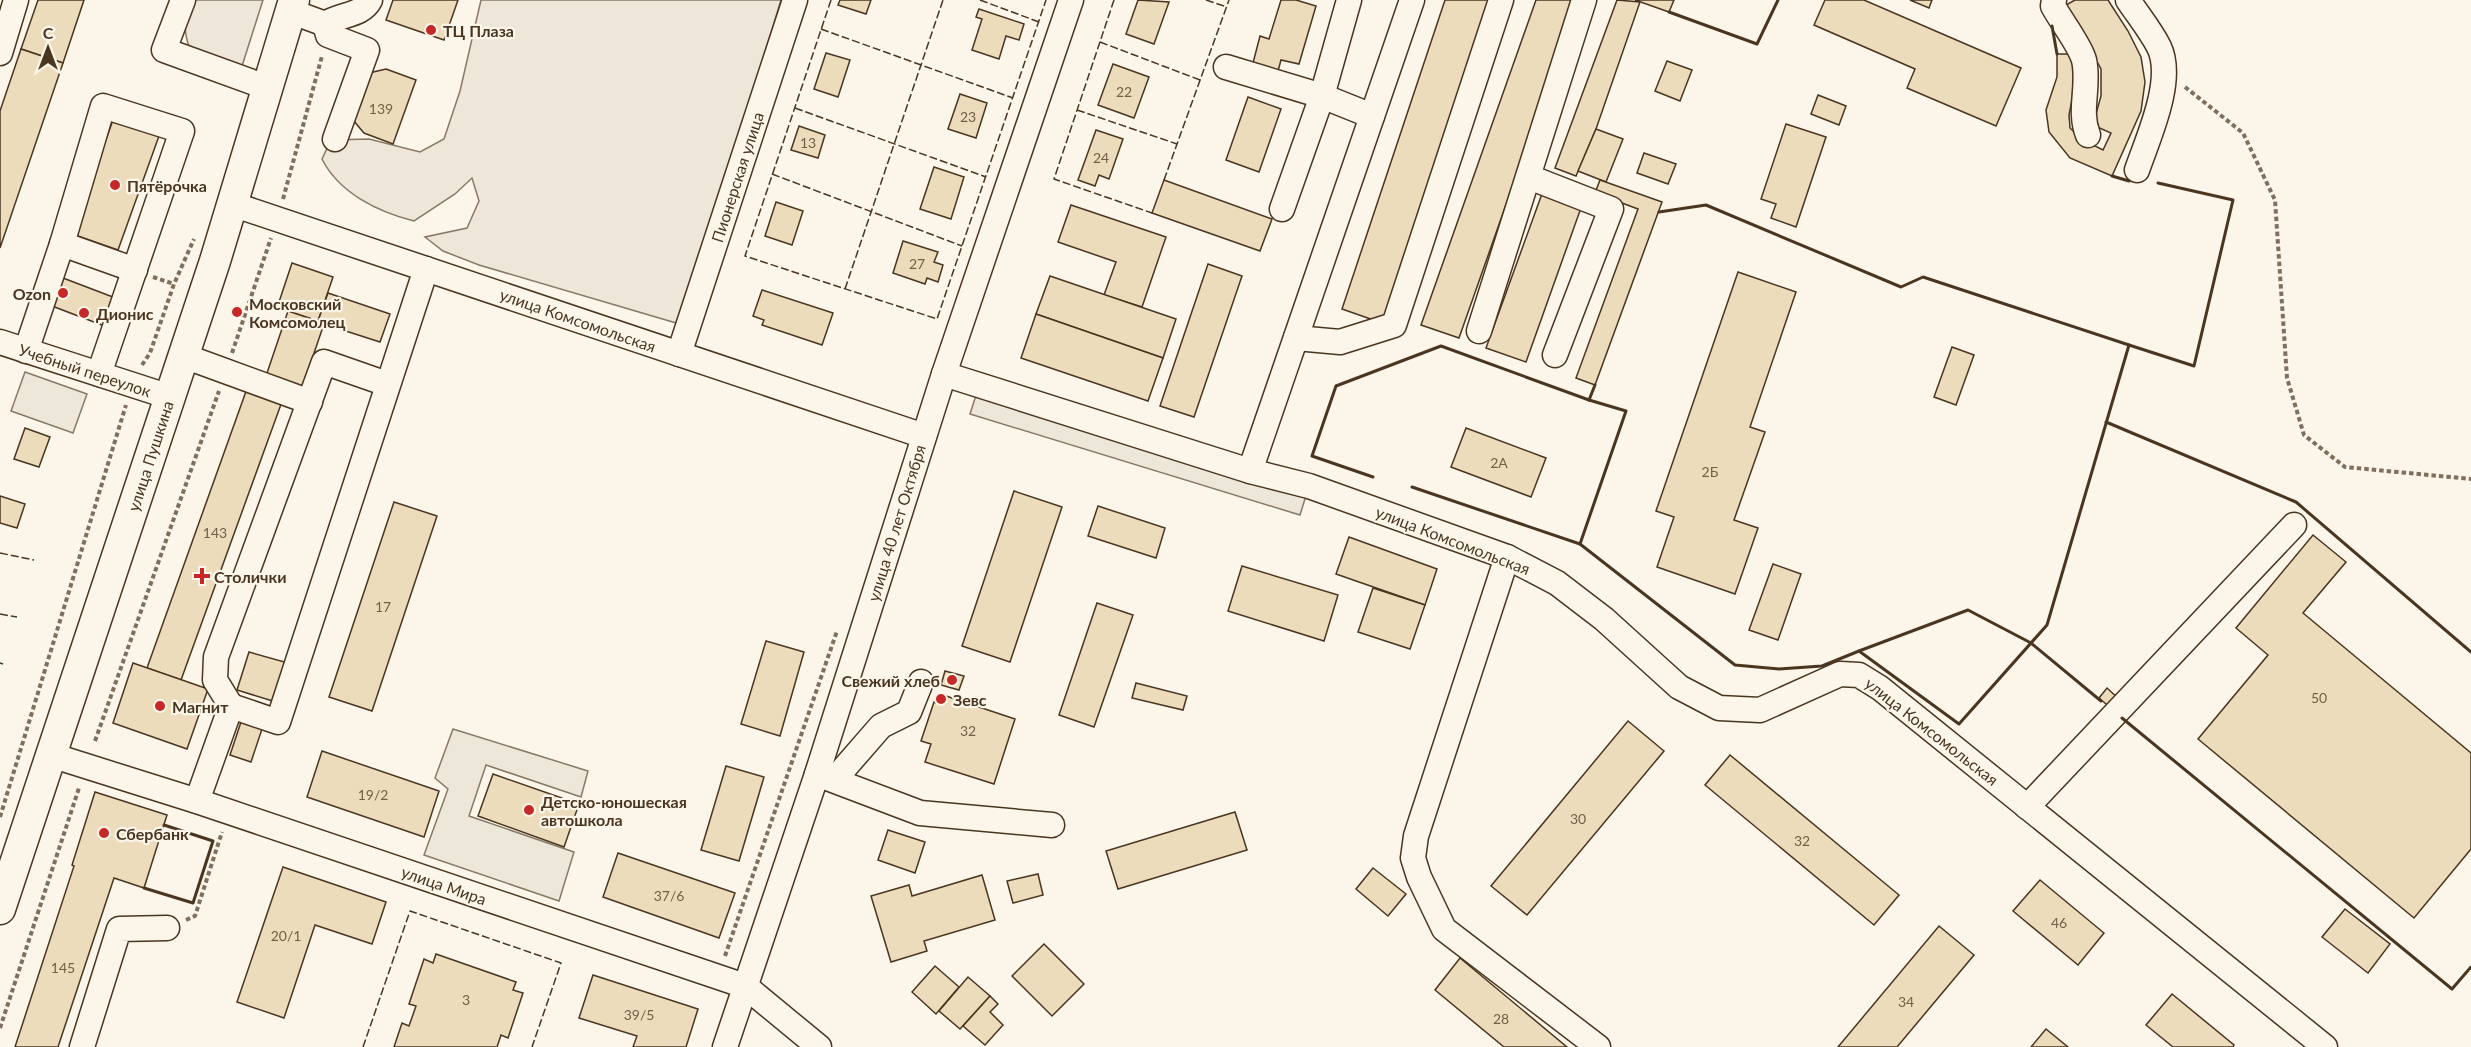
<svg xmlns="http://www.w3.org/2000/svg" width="2471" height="1047" viewBox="0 0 2471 1047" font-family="Lato,sans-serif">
	<rect width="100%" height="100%" fill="#fbf6e9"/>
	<g fill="#ede6d9" stroke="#887966" stroke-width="1.5">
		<path d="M191,0H263L242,66L192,54C183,34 183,20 191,0Z"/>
		<path d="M481,0H781L683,325L479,265L443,251L425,237L467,228L479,201L472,178L455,194L414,221C378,212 339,193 322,159L331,140L369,139L420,152L444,139L460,91Z"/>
	</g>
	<g fill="#ede7d9" stroke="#887966" stroke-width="1.5">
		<polygon points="25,372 87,394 73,433 11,411"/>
		<polygon points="979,386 1309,486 1300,515 970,414"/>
		<polygon points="453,729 588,771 581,797 486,765 469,816 574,852 559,901 424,855 448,789 435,778"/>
	</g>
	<g fill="#ecdcbc" stroke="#4a3520" stroke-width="1.5">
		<polygon points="38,0 84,0 63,63 21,49"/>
		<polygon points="393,0 458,0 444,40 386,20"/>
		<polygon points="840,0 871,0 866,14 838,5"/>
		<polygon points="1138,0 1169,2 1154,44 1126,34"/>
		<polygon points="1281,0 1296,0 1316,6 1299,64 1281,60 1278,71 1253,63 1260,36 1269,39"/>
		<polygon points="1445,0 1490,0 1382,323 1342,309"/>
		<polygon points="1536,0 1578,0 1459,338 1421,325"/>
		<polygon points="1617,0 1640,2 1596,129 1576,176 1555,168"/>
		<polygon points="1635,0 1674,0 1669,12"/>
		<polygon points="1825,0 1864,0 2021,68 1996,126 1907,88 1915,69 1814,25"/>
		<polygon points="1910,0 1932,0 1929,8"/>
		<polygon points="2075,0 2108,0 2128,31 2141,57 2145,82 2141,111 2112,176 2070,158 2049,132 2046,110 2057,77 2057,54 2074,54 2077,74 2069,115 2070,128 2081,139 2103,150 2111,133 2093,125 2101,96 2101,69 2066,5"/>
		<polygon points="979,9 1024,24 1019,40 1006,36 999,59 972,50 982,19 976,17"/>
		<polygon points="21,49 63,63 0,248 0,111"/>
		<polygon points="826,53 850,60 838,97 814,89"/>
		<polygon points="1667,61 1692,70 1680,101 1655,91"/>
		<polygon points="1113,64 1149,77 1134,118 1098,105"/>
		<polygon points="386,69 416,80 393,144 364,133 353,120 369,73"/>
		<polygon points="960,94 987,103 976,138 948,129"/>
		<polygon points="1818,95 1846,106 1839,125 1811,114"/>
		<polygon points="1248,97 1281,109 1259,172 1226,160"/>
		<polygon points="113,120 159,136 118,250 72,234"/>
		<polygon points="1786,124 1826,137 1796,227 1771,218 1776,204 1761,199"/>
		<polygon points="799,126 825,135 818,158 791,150"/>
		<polygon points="1596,129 1623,139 1606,182 1578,171"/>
		<polygon points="1096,130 1123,139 1109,179 1099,175 1095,186 1078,180"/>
		<polygon points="1644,153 1676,164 1668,184 1637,173"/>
		<polygon points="934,167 964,177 951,219 920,209"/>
		<polygon points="1164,180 1272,219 1260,251 1152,213"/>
		<polygon points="1600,180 1662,202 1595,385 1576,378 1638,209 1595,193"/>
		<polygon points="1543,191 1582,205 1526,362 1486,348"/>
		<polygon points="776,202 803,211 792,245 765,236"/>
		<polygon points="1071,205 1166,237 1142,307 1104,295 1116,262 1058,242"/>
		<polygon points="903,241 938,252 934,262 943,265 938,282 927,278 925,284 893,273"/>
		<polygon points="292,263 333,277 318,321 277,308"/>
		<polygon points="1208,264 1242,276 1194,417 1160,406"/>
		<polygon points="1738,272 1796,292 1750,427 1765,432 1734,520 1758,528 1735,594 1657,567 1674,517 1656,511"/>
		<polygon points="1050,276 1176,319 1163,358 1036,314"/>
		<polygon points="63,278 118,299 107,327 52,306"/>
		<polygon points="762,290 833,313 822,345 762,325 764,320 753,316"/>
		<polygon points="328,293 390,314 380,342 324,324 301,391 265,379 288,311 318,321"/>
		<polygon points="1036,314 1163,358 1148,401 1021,358"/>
		<polygon points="1952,347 1974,355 1956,405 1934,397"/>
		<polygon points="249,383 284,396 181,680 147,668"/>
		<polygon points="25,428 50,437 39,467 14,459"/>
		<polygon points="1466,428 1546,458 1531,497 1451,467"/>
		<polygon points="1014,491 1062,507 1010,662 962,646"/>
		<polygon points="0,496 25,504 17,528 0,523"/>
		<polygon points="394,502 437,516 372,711 329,697"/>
		<polygon points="1098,506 1165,528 1156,558 1088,536"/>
		<polygon points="2313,535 2346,562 2303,613 2471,753 2471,849 2414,918 2198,739 2268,655 2236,628"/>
		<polygon points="1349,537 1437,569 1425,605 1336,574"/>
		<polygon points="1773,564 1801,574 1778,640 1749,630"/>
		<polygon points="1242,566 1338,595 1324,641 1228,611"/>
		<polygon points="1373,588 1425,605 1410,649 1358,632"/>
		<polygon points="1097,603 1133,615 1094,727 1059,715"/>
		<polygon points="766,641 804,652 780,736 741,724"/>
		<polygon points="249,652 288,663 276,702 237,690"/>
		<polygon points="133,663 208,689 187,749 113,723"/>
		<polygon points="945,671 964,676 959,690 941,685"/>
		<polygon points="1136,683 1187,696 1183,710 1132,698"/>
		<polygon points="2107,688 2121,701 2113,710 2099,698"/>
		<polygon points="943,695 1015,719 994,784 925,762 931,744 921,741 934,702 939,704"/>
		<polygon points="243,716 264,723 251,762 230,755"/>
		<polygon points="1628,721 1664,751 1527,915 1491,886"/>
		<polygon points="322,751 439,791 424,837 307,797"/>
		<polygon points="1730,755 1899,895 1874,925 1705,785"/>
		<polygon points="726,766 764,777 739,861 701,850"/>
		<polygon points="493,774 579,804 564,847 478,816"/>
		<polygon points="95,792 167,815 144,888 114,878 58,1047 15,1047 74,866 72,865"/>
		<polygon points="1235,812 1247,850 1118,889 1106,851"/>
		<polygon points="888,830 925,842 915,873 878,860"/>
		<polygon points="618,853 735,893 719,938 603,897"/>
		<polygon points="283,867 386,902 372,944 315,925 284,1018 237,1002"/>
		<polygon points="1373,868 1406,894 1388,916 1356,889"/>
		<polygon points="1038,874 1043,895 1013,903 1007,881"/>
		<polygon points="982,875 995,920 924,941 927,951 891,962 871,896 909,885 912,896"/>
		<polygon points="2040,880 2104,933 2078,965 2013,911"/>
		<polygon points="2345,909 2390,944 2368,973 2322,937"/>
		<polygon points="1939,926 1974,955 1897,1047 1838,1047"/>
		<polygon points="1044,944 1084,984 1052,1016 1012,976"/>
		<polygon points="436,954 516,982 513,990 523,993 508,1038 501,1035 497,1047 394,1047 402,1023 409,1026 416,1006 409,1004 424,959 433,963"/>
		<polygon points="1460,958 1567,1047 1504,1047 1435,990"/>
		<polygon points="935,966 959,987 936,1014 912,992"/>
		<polygon points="593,975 698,1009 686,1047 633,1047 637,1036 579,1018"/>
		<polygon points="968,977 990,996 960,1029 939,1011"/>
		<polygon points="2172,994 2234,1045 2233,1047 2173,1047 2146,1025"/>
		<polygon points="990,996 998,1004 990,1012 1003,1025 985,1045 963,1026"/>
		<polygon points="2046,1029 2068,1047 2031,1047"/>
	</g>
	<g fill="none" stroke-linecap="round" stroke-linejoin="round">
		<defs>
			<g id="minor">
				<polyline points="183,0 164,50 266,87"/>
				<path d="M2054,0L2053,6C2061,21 2080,45 2084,60C2090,86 2078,110 2088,135"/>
				<path d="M2128,0C2138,15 2151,31 2159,47C2175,80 2148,138 2137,170"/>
				<path d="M290,11L325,24C340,14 362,16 370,0"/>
				<polyline points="325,24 328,35 367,50 335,139"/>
				<polyline points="0,53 16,0"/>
				<polyline points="1226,67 1322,96 1372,116"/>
				<polyline points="1529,177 1611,209 1555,355"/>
				<polyline points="232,204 924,436"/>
				<polyline points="1282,209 1322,96 1349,0"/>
				<polyline points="62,244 135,270"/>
				<polyline points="1479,331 1584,0"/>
				<polyline points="1296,338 1340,342 1394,325 1501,0"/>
				<polyline points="0,342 170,397"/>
				<polyline points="26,351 62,244 103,106 182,131 99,374"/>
				<polyline points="679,354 795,0"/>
				<polyline points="184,356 310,402"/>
				<polyline points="944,374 1250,471 1309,486 1507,557 1557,583 1604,619 1679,687 1719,708 1760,710 1840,674 1859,675 1880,688 2325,1047"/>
				<polyline points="1250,471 1412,0"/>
				<polyline points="1507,557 1416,836 1413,858 1419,877 1444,929 1598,1047"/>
				<polyline points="231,706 278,722 426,269"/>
				<polyline points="51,755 197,801 745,986 819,1047"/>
				<polyline points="817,774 920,813 1052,825"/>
				<polyline points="834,780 881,726 909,712 921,682"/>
				<polyline points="197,801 231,706 215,680 216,657 324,362 387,384"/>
				<polyline points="2027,807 2294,525"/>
				<polyline points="82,1047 119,929 167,928"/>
				<polyline points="725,1047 817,774 944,374 1071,0"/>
			</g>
			<polyline id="major" points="0,909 215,261 294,0"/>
		</defs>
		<use href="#minor" stroke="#4a3520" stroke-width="27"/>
		<use href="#major" stroke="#4a3520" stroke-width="33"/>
		<g stroke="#7f6f5c" stroke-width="4" stroke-dasharray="4.5 3" stroke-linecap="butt">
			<polyline points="2185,87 2243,133 2275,200 2287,378 2304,435 2345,467 2471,479"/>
			<polyline points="283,199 322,56"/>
			<polyline points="153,277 174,284"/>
			<polyline points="232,353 271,238"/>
			<polyline points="142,365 150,353 174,284 194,239"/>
			<polyline points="95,741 219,391"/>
			<polyline points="0,817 126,405"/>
			<polyline points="186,920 195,916 222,832"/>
			<polyline points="725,956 837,631"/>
			<polyline points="0,1028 79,788"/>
		</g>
		<use href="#minor" stroke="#fbf6e9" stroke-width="24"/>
		<use href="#major" stroke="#fbf6e9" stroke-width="30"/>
		<g stroke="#4a3520" stroke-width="1.5" stroke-dasharray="8 3" stroke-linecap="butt">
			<polyline points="831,0 745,256 937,319 1046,0"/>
			<polyline points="980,0 1039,22"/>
			<polyline points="1114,0 1054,179 1152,213"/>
			<polyline points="1206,0 1227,7"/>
			<polyline points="821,29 1013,98"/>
			<polyline points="1100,42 1200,80"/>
			<polyline points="795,108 986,177"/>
			<polyline points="1077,110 1177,144"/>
			<polyline points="772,174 962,246"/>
			<polyline points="1164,180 1229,0"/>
			<polyline points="845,289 943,0"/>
			<polyline points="0,553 34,560"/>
			<polyline points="0,614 17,617"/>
			<polyline points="0,663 3,664"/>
			<polyline points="363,1047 410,911 561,963 532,1047"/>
		</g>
		<g stroke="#4a3520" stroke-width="3">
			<polyline points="1669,12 1757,44 1778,0"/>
			<polyline points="2052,26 2057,54"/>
			<polyline points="2112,176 2129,181"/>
			<polyline points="1659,212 1706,205 1901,287 1923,277 2129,345"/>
			<polyline points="2106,422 2296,502 2471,652"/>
			<polyline points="1373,477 1312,456 1336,386 1441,346 1589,400 1595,385"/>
			<polyline points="1412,487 1580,544 1735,665 1779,669 1822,666 1859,651 1959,724 2047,625 2129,345 2194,366 2233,200 2158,183"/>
			<polyline points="1580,544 1626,411 1589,400"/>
			<polyline points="1859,651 1968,610 2031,643 2101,701"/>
			<polyline points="2122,718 2452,989 2471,967"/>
			<polyline points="144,888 193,903 213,841 164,825"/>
		</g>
	</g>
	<g fill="#c62828" stroke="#fbf6e9" stroke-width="2">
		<circle cx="431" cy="30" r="6"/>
		<circle cx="115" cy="185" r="6"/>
		<circle cx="63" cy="293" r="6"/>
		<circle cx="237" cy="312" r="6"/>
		<circle cx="84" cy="313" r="6"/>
		<path d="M199 567h6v6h6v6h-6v6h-6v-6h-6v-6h6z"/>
		<circle cx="952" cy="680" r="6"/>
		<circle cx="941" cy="699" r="6"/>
		<circle cx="160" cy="706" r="6"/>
		<circle cx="529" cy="810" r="6"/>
		<circle cx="104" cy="833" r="6"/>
	</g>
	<g text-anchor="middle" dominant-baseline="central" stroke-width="4.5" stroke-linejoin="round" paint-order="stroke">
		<g font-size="14" fill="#725f47">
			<text x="1124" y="91">22</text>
			<text x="381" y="108">139</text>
			<text x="968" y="116">23</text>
			<text x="808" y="142">13</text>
			<text x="1101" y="157">24</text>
			<text x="917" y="263">27</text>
			<text x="1499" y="462">2А</text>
			<text x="1710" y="471">2Б</text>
			<text x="215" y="532">143</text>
			<text x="383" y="606">17</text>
			<text x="2319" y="697">50</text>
			<text x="968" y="730">32</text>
			<text x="373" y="794">19/2</text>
			<text x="1578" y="818">30</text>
			<text x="1802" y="840">32</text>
			<text x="669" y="895">37/6</text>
			<text x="2059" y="922">46</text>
			<text x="286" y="935">20/1</text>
			<text x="63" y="967">145</text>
			<text x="466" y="999">3</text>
			<text x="1906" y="1001">34</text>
			<text x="639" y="1014">39/5</text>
			<text x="1501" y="1018">28</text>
		</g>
		<g font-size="16" font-weight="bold" fill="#4a3520" stroke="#fbf6e9" text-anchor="start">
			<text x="443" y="30">ТЦ Плаза</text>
			<text x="127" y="185">Пятёрочка</text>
			<text x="51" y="293" text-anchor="end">Ozon</text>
			<text x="249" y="303">Московский<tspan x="249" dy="18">Комсомолец</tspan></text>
			<text x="96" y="313">Дионис</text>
			<text x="214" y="576">Столички</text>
			<text x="940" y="680" text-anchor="end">Свежий хлеб</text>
			<text x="953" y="699">Зевс</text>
			<text x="172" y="706">Магнит</text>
			<text x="541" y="801">Детско-юношеская<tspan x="541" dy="18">автошкола</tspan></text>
			<text x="116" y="833">Сбербанк</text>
		</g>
		<g font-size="16" fill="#4a3520" stroke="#fbf6e9">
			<text transform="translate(737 177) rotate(-72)">Пионерская улица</text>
			<text transform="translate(578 320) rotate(19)">улица Комсомольская</text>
			<text transform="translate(85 370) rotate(18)">Учебный переулок</text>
			<text transform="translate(150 456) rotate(-72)">улица Пушкина</text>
			<text transform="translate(896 523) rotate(-73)">улица 40 лет Октября</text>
			<text transform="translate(1453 540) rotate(21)">улица Комсомольская</text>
			<text transform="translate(1932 731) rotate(38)">улица Комсомольская</text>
			<text transform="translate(444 885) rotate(19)">улица Мира</text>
		</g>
	</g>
	<g transform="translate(48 48)" stroke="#fbf6e9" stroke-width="4.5" paint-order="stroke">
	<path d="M0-4.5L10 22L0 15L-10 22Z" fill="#4a3520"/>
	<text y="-9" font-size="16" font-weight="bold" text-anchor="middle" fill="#4a3520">С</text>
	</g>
</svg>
